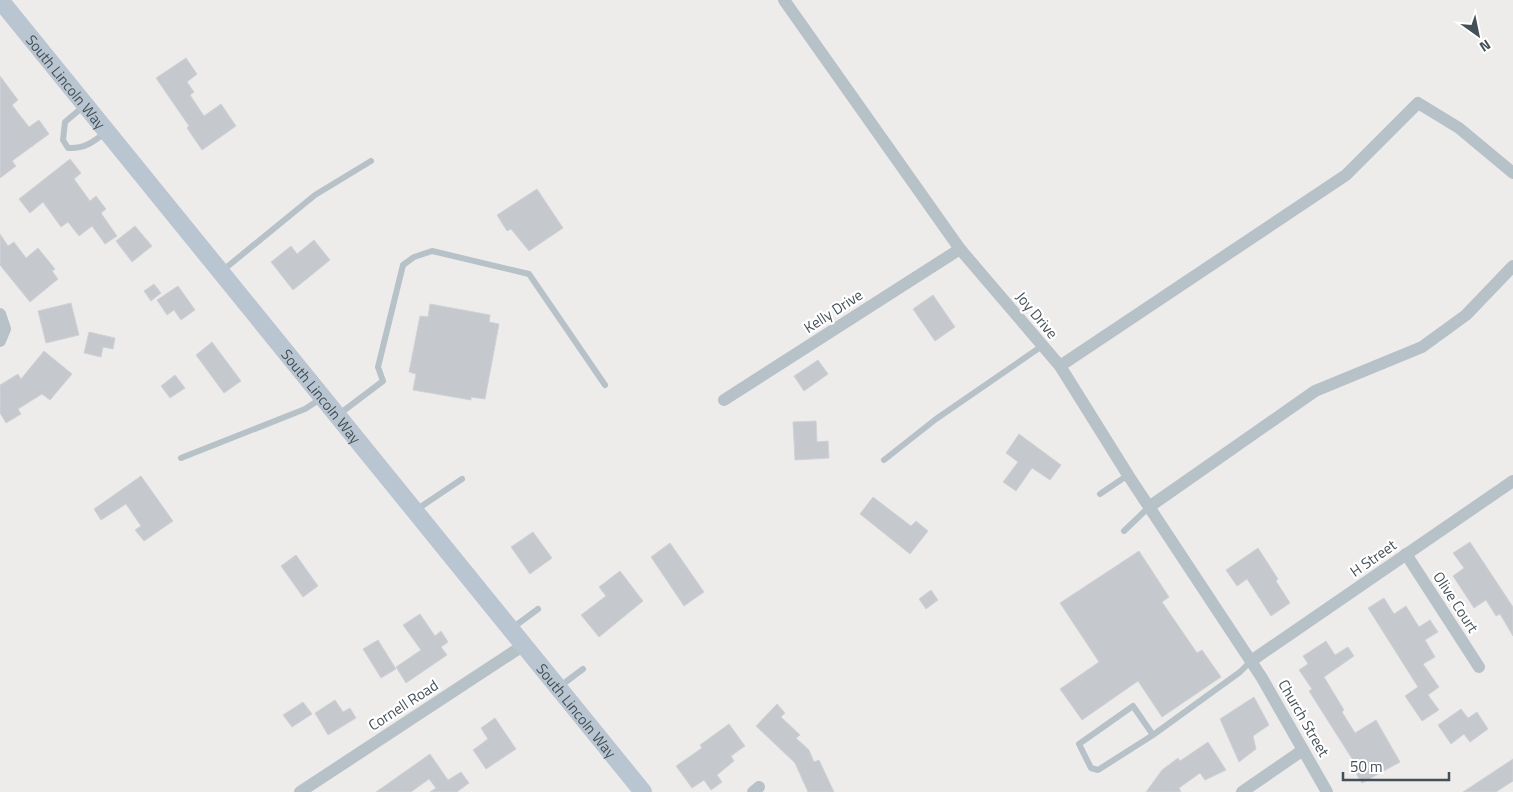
<svg xmlns="http://www.w3.org/2000/svg" width="1513" height="792" viewBox="0 0 1513 792" font-family="'Titillium Web',sans-serif">
	<rect width="100%" height="100%" fill="#eeebeb"/>
	<g fill="#c5c9ce" stroke="#cfd2d7">
		<polygon points="186,58 197,74 187,82 194,92 190,95 204,116 221,104 236,126 202,150 187,128 189,126 156,78"/>
		<polygon points="0,76 18,100 12,105 29,127 39,120 49,134 12,161 16,166 0,178"/>
		<polygon points="70,159 81,173 74,179 90,201 96,196 106,209 101,213 117,236 105,244 92,226 79,236 68,222 61,227 43,202 30,213 19,199"/>
		<polygon points="537,189 563,228 529,251 511,229 507,231 497,215"/>
		<polygon points="135,226 152,246 132,262 116,241"/>
		<polygon points="0,234 8,246 14,242 26,258 38,248 55,269 52,271 58,279 30,302 0,265"/>
		<polygon points="314,240 330,260 293,290 271,262 291,246 297,254"/>
		<polygon points="154,284 161,293 151,301 144,291"/>
		<polygon points="178,286 195,310 181,320 174,310 167,315 157,300"/>
		<polygon points="933,295 955,327 935,341 913,309"/>
		<polygon points="71,303 79,335 46,343 38,311"/>
		<polygon points="430,304 490,315 489,322 499,324 485,399 471,397 471,400 413,390 416,374 409,372 420,316 428,317"/>
		<polygon points="89,332 115,338 113,349 103,347 101,357 84,353"/>
		<polygon points="212,342 241,381 224,393 196,355"/>
		<polygon points="44,351 72,374 50,400 42,394 18,409 21,414 6,423 0,413 0,385 18,374 21,379"/>
		<polygon points="818,360 828,374 804,391 794,376"/>
		<polygon points="175,375 185,388 170,398 161,386"/>
		<polygon points="816,421 817,442 828,441 829,458 795,460 793,422"/>
		<polygon points="1019,434 1061,465 1050,480 1032,468 1016,491 1003,482 1018,462 1006,453"/>
		<polygon points="141,476 173,521 144,541 135,530 141,526 126,504 101,520 94,509"/>
		<polygon points="873,497 911,526 916,521 928,531 910,554 860,514"/>
		<polygon points="533,532 552,558 530,574 511,547"/>
		<polygon points="1470,542 1513,607 1513,636 1500,614 1496,616 1486,600 1474,608 1453,576 1464,568 1453,553"/>
		<polygon points="670,543 704,592 684,606 651,557"/>
		<polygon points="1258,548 1278,579 1276,581 1290,603 1271,616 1247,579 1237,586 1226,570"/>
		<polygon points="1139,551 1169,597 1162,602 1197,653 1202,650 1221,677 1162,717 1138,681 1082,720 1060,689 1099,662 1060,603"/>
		<polygon points="296,555 318,586 303,597 281,566"/>
		<polygon points="620,571 643,601 599,637 581,615 606,596 599,587"/>
		<polygon points="931,590 938,600 926,609 919,599"/>
		<polygon points="1384,598 1394,614 1406,606 1419,627 1430,620 1438,632 1425,640 1435,657 1423,664 1439,687 1428,695 1439,710 1422,721 1405,696 1418,687 1368,608"/>
		<polygon points="420,614 435,636 441,631 448,642 441,647 447,655 406,683 396,667 421,650 403,625"/>
		<polygon points="378,640 396,669 381,678 363,649"/>
		<polygon points="1326,641 1335,655 1348,647 1354,656 1324,677 1344,710 1342,712 1355,733 1376,720 1400,762 1362,783 1352,767 1356,765 1309,691 1312,689 1299,670 1308,664 1303,656"/>
		<polygon points="1254,697 1269,725 1253,736 1256,749 1239,762 1220,719"/>
		<polygon points="335,700 343,712 350,708 356,718 328,735 315,713"/>
		<polygon points="303,702 312,714 292,727 283,715"/>
		<polygon points="777,704 785,713 781,717 800,735 796,738 809,750 814,762 819,760 834,792 808,792 795,763 756,726"/>
		<polygon points="1461,709 1468,718 1477,712 1488,729 1470,742 1464,734 1451,744 1438,725"/>
		<polygon points="495,718 516,749 486,769 473,750 488,739 481,728"/>
		<polygon points="729,724 745,746 731,756 734,761 717,775 722,782 711,790 704,780 692,788 676,766 702,748 700,745"/>
		<polygon points="1208,742 1226,770 1205,780 1200,773 1179,788 1181,792 1146,792 1162,770 1178,758 1180,761"/>
		<polygon points="430,754 448,780 461,772 469,783 457,792 430,792 436,788 429,779 411,792 376,792"/>
		<polygon points="1513,759 1513,781 1496,792 1463,792"/>
	</g>
	<g fill="none" stroke-linecap="round" stroke-linejoin="round">
		<g stroke="#b7c1c8" stroke-width="6">
			<path d="M84,106L65,122L63,140L68,148C85,149 93,142 106,132"/>
			<polyline points="222,271 315,195 371,161"/>
			<polyline points="338,415 383,381 378,367 403,265 414,257 432,251 529,274 605,385"/>
			<polyline points="181,458 305,409 322,398"/>
			<polyline points="884,460 936,419 1042,346"/>
			<polyline points="1100,494 1128,475"/>
			<polyline points="416,510 462,479"/>
			<polyline points="1124,531 1149,507"/>
			<polyline points="511,629 538,609"/>
			<polyline points="559,687 583,669"/>
			<polyline points="1153,735 1133,706 1079,744 1091,768 1098,770 1153,735 1240,672 1251,661"/>
		</g>
		<g stroke="#b7c1c8" stroke-width="12">
			<polyline points="784,0 960,249 1060,366 1128,475 1262,678 1327,792"/>
			<polyline points="0,314 5,329 0,341"/>
			<polyline points="1060,366 1346,175 1418,103 1459,128 1513,173"/>
			<polyline points="724,400 960,249"/>
			<polyline points="1149,507 1315,391 1422,347 1466,315 1513,266"/>
			<polyline points="1406,554 1479,667"/>
			<polyline points="1251,661 1513,481"/>
			<polyline points="300,792 524,645"/>
			<polyline points="753,792 759,787"/>
			<polyline points="1242,792 1303,750"/>
		</g>
		<path stroke="#b9c5d0" stroke-width="18" id="s1" d="M0,0L643,792"/>
	</g>
	<g text-anchor="middle" dominant-baseline="central" stroke-width="4.5" stroke-linejoin="round" paint-order="stroke">
		<g font-size="15" fill="#445058" stroke="#fff">
			<text stroke="none"><textPath href="#s1" startOffset="105">South Lincoln Way</textPath></text>
			<text transform="translate(833 311) rotate(-33)">Kelly Drive</text>
			<text transform="translate(1037 315) rotate(50)">Joy Drive</text>
			<text stroke="none"><textPath href="#s1" startOffset="510">South Lincoln Way</textPath></text>
			<text transform="translate(1373 558) rotate(-35)">H Street</text>
			<text transform="translate(1456 602) rotate(57)">Olive Court</text>
			<text transform="translate(403 705) rotate(-33)">Cornell Road</text>
			<text stroke="none"><textPath href="#s1" startOffset="915">South Lincoln Way</textPath></text>
			<text transform="translate(1304 718) rotate(60)">Church Street</text>
		</g>
	</g>
	<g transform="translate(1478 35) rotate(147)" stroke="#ffffff" stroke-width="4" paint-order="stroke">
	<path d="M0-4L9 19L0 12L-9 19Z" fill="#445058"/>
	<text y="-8" font-size="14" font-weight="bold" text-anchor="middle" fill="#445058">N</text>
	</g>
	<path d="M1343 772v8h106v-8" fill="none" stroke="#445058" stroke-width="2.5"/>
	<text x="1350" y="772" font-size="15" fill="#445058" stroke="#ffffff" stroke-width="4" paint-order="stroke">50 m</text>
</svg>
